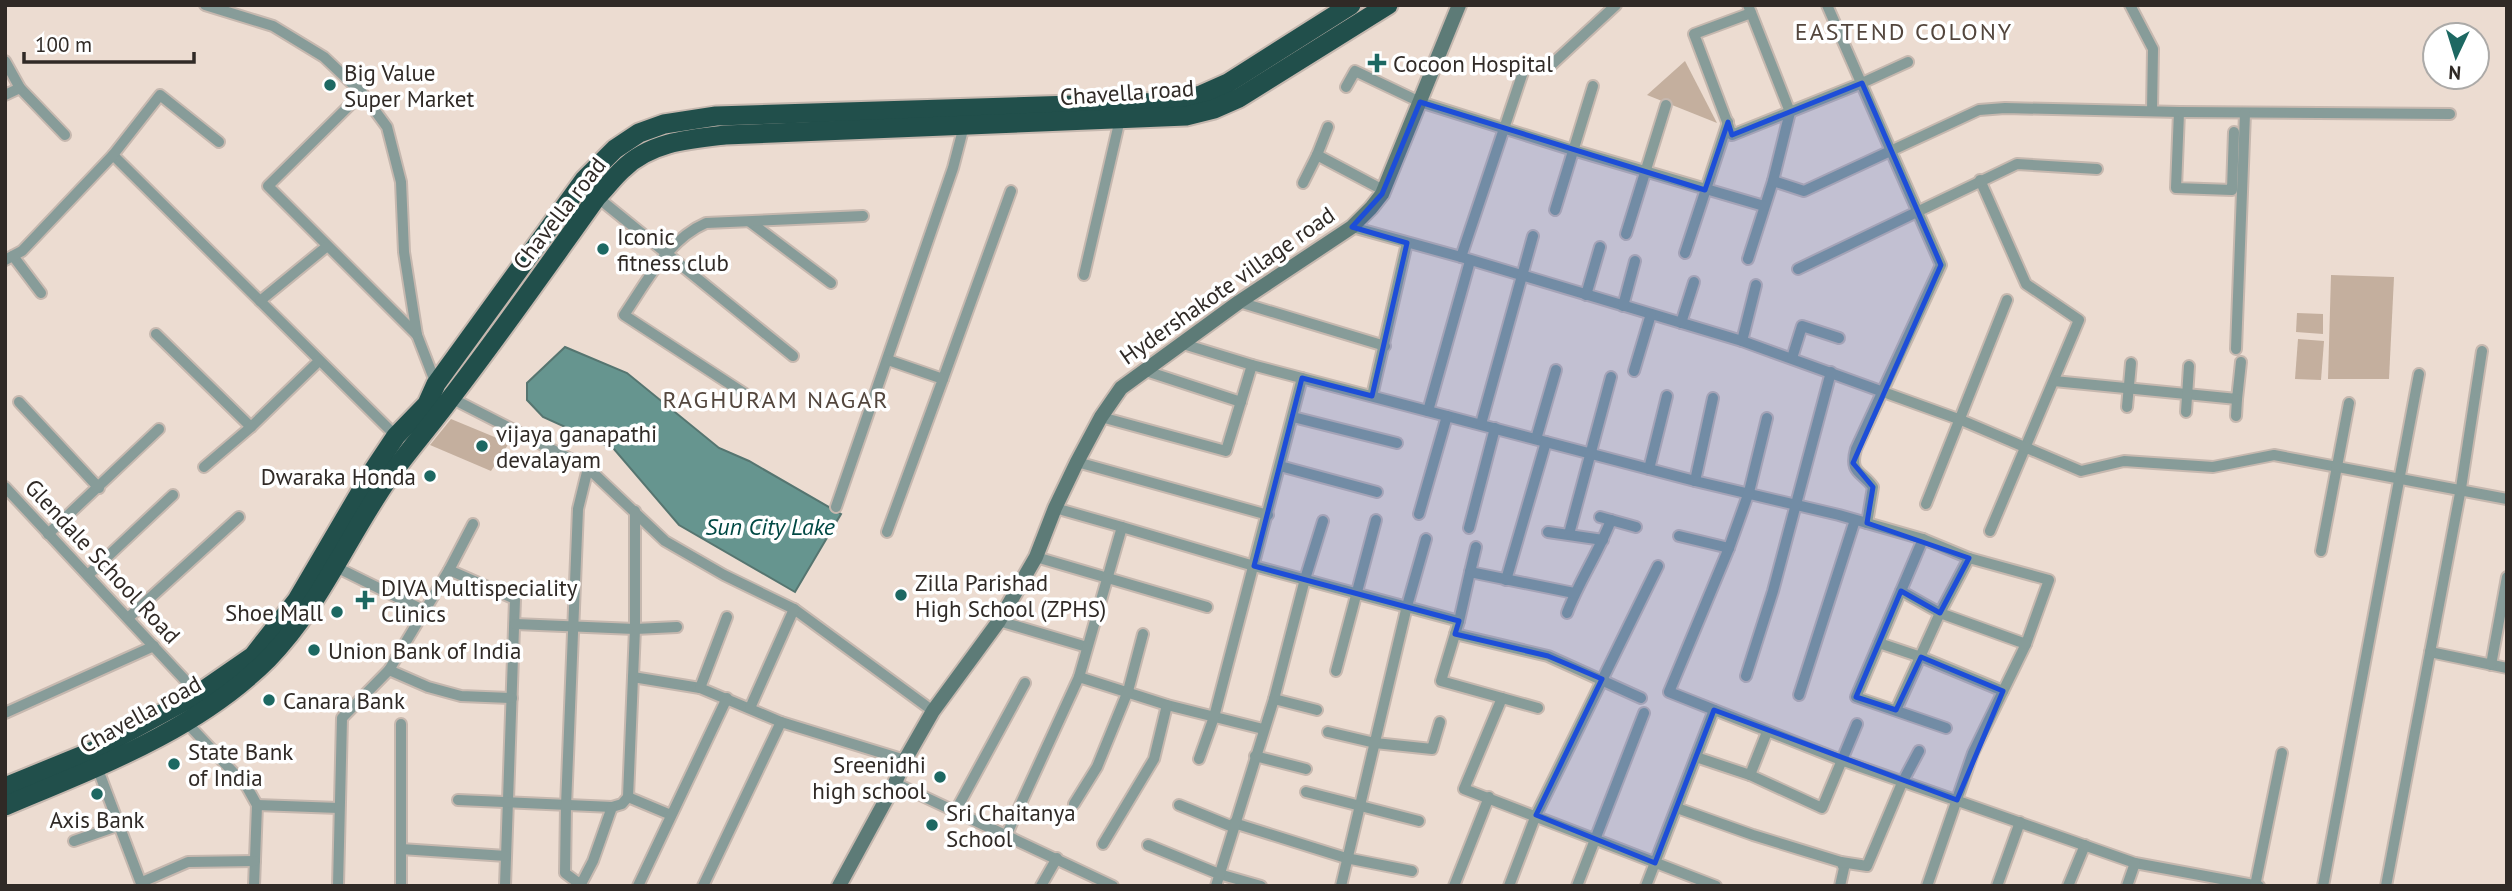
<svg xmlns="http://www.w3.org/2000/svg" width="2512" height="891" viewBox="0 0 2512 891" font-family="'PT Sans',sans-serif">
	<rect width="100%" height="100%" fill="#ecdcd1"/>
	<g fill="#c4af9e">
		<polygon points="1685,61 1717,123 1647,95"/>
		<polygon points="2331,275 2394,277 2389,379 2328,379"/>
		<polygon points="2297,313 2323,314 2323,334 2296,332"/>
		<polygon points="2298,339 2324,341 2321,380 2295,379"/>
		<polygon points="451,419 509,443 491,471 430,445"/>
	</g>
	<polygon fill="#66958f" stroke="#567570" stroke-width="2" points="565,347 627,373 719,448 749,461 841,514 795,592 679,525 614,449 543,417 527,400 527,383"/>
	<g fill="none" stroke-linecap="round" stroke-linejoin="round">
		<defs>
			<g id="street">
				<polyline points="205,5 273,26 324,57 362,93 387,127 401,182 404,252 417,335 436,384"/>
				<polyline points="1748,5 1790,112 1773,181 1748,259"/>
				<path d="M1827,5L1941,265L1856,449C1849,474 1862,471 1873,487L1867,523"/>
				<polyline points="2130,5 2153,49 2152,111"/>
				<polyline points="1751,13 1694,34 1732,135 1862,83 1908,62"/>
				<polyline points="5,61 20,88 65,135"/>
				<polyline points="1549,67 1616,5"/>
				<polyline points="1346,87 1355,71 1420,102 1573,150 1764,206"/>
				<polyline points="362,93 268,186 417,335"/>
				<polyline points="5,95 20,88"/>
				<polyline points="2179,112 2176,188 2232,190 2234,132"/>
				<polyline points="113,155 396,436"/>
				<polyline points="1317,155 1328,127"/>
				<polyline points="1980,180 2026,284 2079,320 1990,531"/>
				<polyline points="1773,181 1804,191 1979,110 2005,108 2179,112 2450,114"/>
				<polyline points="1303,183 1317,155 1383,190"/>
				<polyline points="597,197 793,356"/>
				<polyline points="1555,210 1593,86"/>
				<polyline points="750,222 831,283"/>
				<polyline points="1352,227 1461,257 1742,341 1961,420 2081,471 2124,461 2213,467 2274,455 2507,499"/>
				<polyline points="1626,234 1666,105"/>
				<polyline points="1685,253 1728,122"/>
				<polyline points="13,256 41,293"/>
				<polyline points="1461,257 1525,66"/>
				<polyline points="5,260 22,251 113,155 160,95 219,142"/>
				<polyline points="1798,269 2017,164 2097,169"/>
				<polyline points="1084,275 1120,119"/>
				<polyline points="1586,295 1600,247"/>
				<polyline points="260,301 326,247"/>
				<polyline points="1239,302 1385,346"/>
				<polyline points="1623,306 1635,261"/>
				<polyline points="1681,323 1694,282"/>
				<polyline points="156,334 251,427"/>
				<polyline points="1742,341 1756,285"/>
				<polyline points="1180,343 1252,365 1695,481 1839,515 1923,539 1969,558 2049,580 2026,644 1973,753 1927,886"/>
				<polyline points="2236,349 2245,113"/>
				<polyline points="1792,358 1802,326 1839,338"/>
				<polyline points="1143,370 1241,402"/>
				<polyline points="1634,371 1651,314"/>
				<polyline points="943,379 1011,191"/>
				<polyline points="2054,381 2237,399 2241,362"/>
				<polyline points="1372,396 1407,243"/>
				<polyline points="451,398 588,468 665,541 724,575 794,609 933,711"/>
				<polyline points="19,402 99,488"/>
				<path d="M759,403L624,315C646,283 668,239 706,223L863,216"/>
				<polyline points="2127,407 2131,363"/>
				<polyline points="1428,411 1470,261"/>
				<polyline points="2186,412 2189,366"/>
				<polyline points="2236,416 2237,399"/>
				<polyline points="1101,417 1226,451 1252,365"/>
				<polyline points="1293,417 1397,443"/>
				<polyline points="1767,418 1749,492 1729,548 1669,692 1841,760 2135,863 2259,886"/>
				<polyline points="1481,424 1533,236"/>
				<polyline points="1536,439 1556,370"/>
				<polyline points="1077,462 1268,515"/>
				<polyline points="1280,466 1377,492"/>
				<polyline points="204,467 251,427 319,361"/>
				<polyline points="1649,469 1667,396"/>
				<polyline points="1695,481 1713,398"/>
				<polyline points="5,487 198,694"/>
				<polyline points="1926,504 2007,300"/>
				<polyline points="836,507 953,168 965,122"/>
				<polyline points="1055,508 1122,527"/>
				<polyline points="1419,514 1447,416"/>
				<polyline points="1600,517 1636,527"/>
				<polyline points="1469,528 1495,428"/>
				<polyline points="887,532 943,379 888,360"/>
				<polyline points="1548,532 1603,540"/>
				<polyline points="48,534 159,429"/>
				<polyline points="1569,534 1611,377"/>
				<polyline points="1679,536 1729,548"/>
				<polyline points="1923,539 1856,697 1946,728"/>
				<polyline points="2321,551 2349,403"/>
				<polyline points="1036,557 1207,607"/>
				<polyline points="336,567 425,611"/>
				<polyline points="449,570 515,599 505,886"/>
				<polyline points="1470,572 1476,547"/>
				<polyline points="88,575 173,495"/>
				<polyline points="1506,580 1546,442"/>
				<polyline points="1901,591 1940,613 2026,644"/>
				<path d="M1567,613C1579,581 1599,552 1611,520"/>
				<polyline points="128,618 239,517"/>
				<polyline points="999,621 1087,647"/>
				<polyline points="515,624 635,629 677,627"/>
				<polyline points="1455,634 1548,656 1641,698"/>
				<polyline points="1879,643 1921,657 2003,691"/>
				<polyline points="2430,652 2507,668"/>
				<polyline points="2491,665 2507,577"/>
				<polyline points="389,670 428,687 461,696 512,698"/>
				<polyline points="1336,671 1376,520"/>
				<polyline points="1746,676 1773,591 1831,372"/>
				<polyline points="633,677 700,688 781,722 905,760"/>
				<polyline points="1079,677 1167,705 1263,729"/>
				<polyline points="700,688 727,617"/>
				<polyline points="1799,695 1855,520"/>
				<polyline points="1502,698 1464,789 1716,886"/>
				<polyline points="1274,699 1317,710"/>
				<polyline points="750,708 794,609"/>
				<polyline points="1538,708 1441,681 1459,621 1470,572 1574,593"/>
				<polyline points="1896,710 1940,613 1969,558"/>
				<polyline points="5,713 154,646"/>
				<polyline points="186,722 247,787 257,805 254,886"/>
				<polyline points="1328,732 1375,743 1432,749 1440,722"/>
				<polyline points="1255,756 1306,769"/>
				<polyline points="1696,757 1750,775 1822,808 1857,724"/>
				<polyline points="1199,759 1214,717 1302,378"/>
				<polyline points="97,767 142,886"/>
				<polyline points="1750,775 1767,732"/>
				<polyline points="895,783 1113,886"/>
				<polyline points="1306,792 1419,821"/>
				<polyline points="628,797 671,815"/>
				<polyline points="458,800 612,807 622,804 628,797 635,629 635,511"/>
				<polyline points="1074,804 1097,767 1128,691 1143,634"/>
				<polyline points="257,805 339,808"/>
				<polyline points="1179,805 1233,827"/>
				<polyline points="1677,808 1753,835 1841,862 1844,868 1840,886"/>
				<polyline points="955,812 1025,683"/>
				<polyline points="1234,823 1346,858 1412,871"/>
				<polyline points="1006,836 1079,677 1122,527 1254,566 1459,621"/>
				<polyline points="74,841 120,825"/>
				<polyline points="1103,844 1154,759 1167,705"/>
				<polyline points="1148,845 1219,874 1261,886"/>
				<polyline points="401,849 506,856"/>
				<polyline points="1841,862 1867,866 1902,783 1919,751"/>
				<polyline points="142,882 188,862 255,861"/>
				<polyline points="581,885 565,873 566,806 578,509 588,468"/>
				<polyline points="338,886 342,718 389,670 449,570 473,524"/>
				<polyline points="401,886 401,724"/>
				<polyline points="580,886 593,861 612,807"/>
				<polyline points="638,886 727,698"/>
				<polyline points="703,886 781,722"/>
				<polyline points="1041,886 1057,858"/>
				<polyline points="1216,886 1274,699 1305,579 1323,521"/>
				<polyline points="1341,886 1407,606 1426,539"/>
				<polyline points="1454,886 1489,797"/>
				<polyline points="1509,886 1536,815 1658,566"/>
				<polyline points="1577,886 1644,713"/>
				<polyline points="1646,886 1714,710"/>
				<polyline points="1997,886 2020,822"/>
				<polyline points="2068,886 2085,845"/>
				<polyline points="2127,886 2135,863"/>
				<polyline points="2255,886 2282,753"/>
				<polyline points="2323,886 2419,374"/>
				<polyline points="2386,886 2461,488 2482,351"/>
			</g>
			<polyline id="secondary" points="839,886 895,783 905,760 933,711 999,621 1036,557 1055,508 1077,462 1101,417 1121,388 1239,302 1352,227 1371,208 1382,194 1459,5"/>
			<g id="highway">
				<polyline points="5,787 93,751 198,694 253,656 297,600 374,469 396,436 427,404 436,384 584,180 615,149 639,133 664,124 716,116 1171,102 1201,95 1228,83 1351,5"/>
				<path d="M5,806C97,767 196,731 268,659C319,607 347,538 388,479C408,451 430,426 450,399C501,333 549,264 597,197C606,188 614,177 623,169C650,142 689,139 725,135L1186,116L1214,109L1239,98L1388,5"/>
			</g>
		</defs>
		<use href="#street" stroke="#c6b8af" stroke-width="14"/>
		<use href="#secondary" stroke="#c6b8af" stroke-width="18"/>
		<use href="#highway" stroke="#c6b8af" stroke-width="23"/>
		<use href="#street" stroke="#879c99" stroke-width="10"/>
		<use href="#secondary" stroke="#5d7b77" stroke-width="14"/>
		<use href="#highway" stroke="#214f4b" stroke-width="19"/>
	</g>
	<path fill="#1d4ed8" fill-opacity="0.2" stroke="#1d4ed8" stroke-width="5" stroke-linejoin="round" d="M1862,83L1941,265L1853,463L1873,487L1867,523L1969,558L1940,613L1901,591L1856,697L1896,710L1921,657L2003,691L1957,800L1714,710L1655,863L1536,815L1602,679L1548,656L1455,634L1459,621L1254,566L1302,378L1372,396L1407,243L1352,227L1382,194L1420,102L1705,190L1728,122L1732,135Z"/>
	<g fill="#1d6862" stroke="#fff" stroke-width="2.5">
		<path d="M1373.5 52.5h7v7h7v7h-7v7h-7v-7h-7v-7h7z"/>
		<circle cx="330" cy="85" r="7"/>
		<circle cx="603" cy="249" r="7"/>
		<circle cx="482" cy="446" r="7"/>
		<circle cx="430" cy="476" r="7"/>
		<circle cx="901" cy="595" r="7"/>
		<path d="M361.5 589.5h7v7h7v7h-7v7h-7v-7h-7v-7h7z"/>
		<circle cx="337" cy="612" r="7"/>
		<circle cx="314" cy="650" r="7"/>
		<circle cx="269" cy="700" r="7"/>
		<circle cx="174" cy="764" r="7"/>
		<circle cx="940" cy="777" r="7"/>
		<circle cx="97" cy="794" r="7"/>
		<circle cx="932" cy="825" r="7"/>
	</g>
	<g text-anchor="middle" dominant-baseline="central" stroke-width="7" stroke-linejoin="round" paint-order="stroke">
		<g font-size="23" fill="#302a26" stroke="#fff" text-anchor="start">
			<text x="1393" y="63">Cocoon Hospital</text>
			<text x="344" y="72">Big Value<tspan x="344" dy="26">Super Market</tspan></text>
			<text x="617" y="236">Iconic<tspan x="617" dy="26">fitness club</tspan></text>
			<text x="496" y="433">vijaya ganapathi<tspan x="496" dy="26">devalayam</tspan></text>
			<text x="416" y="476" text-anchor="end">Dwaraka Honda</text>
			<text x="915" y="582">Zilla Parishad<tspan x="915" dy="26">High School (ZPHS)</tspan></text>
			<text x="381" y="587">DIVA Multispeciality<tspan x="381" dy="26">Clinics</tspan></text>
			<text x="323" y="612" text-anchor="end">Shoe Mall</text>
			<text x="328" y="650">Union Bank of India</text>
			<text x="283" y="700">Canara Bank</text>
			<text x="188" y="751">State Bank<tspan x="188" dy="26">of India</tspan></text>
			<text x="926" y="764" text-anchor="end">Sreenidhi<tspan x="926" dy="26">high school</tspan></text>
			<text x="946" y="812">Sri Chaitanya<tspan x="946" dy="26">School</tspan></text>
			<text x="97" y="819" text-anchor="middle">Axis Bank</text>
		</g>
		<g font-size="23" fill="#302a26" stroke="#fff">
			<text transform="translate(1127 92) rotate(-4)">Chavella road</text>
			<text transform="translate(559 213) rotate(-52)">Chavella road</text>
			<text transform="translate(1227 285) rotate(-35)">Hydershakote village road</text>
			<text transform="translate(103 561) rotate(47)">Glendale School Road</text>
			<text transform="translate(140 714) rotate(-29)">Chavella road</text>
		</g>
		<g font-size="24" letter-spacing="2" fill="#53463d" stroke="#fff">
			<text x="1904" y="31">EASTEND COLONY</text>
			<text x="776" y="399">RAGHURAM NAGAR</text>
		</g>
		<g font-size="24" font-style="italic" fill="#004944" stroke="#fff">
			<text x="770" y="526">Sun City Lake</text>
		</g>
	</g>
	<rect width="2512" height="891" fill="none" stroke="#302a26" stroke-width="14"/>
	<g transform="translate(2456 56) rotate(184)"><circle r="33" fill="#ffffff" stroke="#acaaa8" stroke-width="2"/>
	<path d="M0-5L12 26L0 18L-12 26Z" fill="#1d6862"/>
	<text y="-10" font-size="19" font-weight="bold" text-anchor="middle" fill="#302a26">N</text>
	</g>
	<path d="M24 52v10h170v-10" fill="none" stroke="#302a26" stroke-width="3.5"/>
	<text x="35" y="52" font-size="21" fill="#302a26" stroke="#ffffff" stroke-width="5" paint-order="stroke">100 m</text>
</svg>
